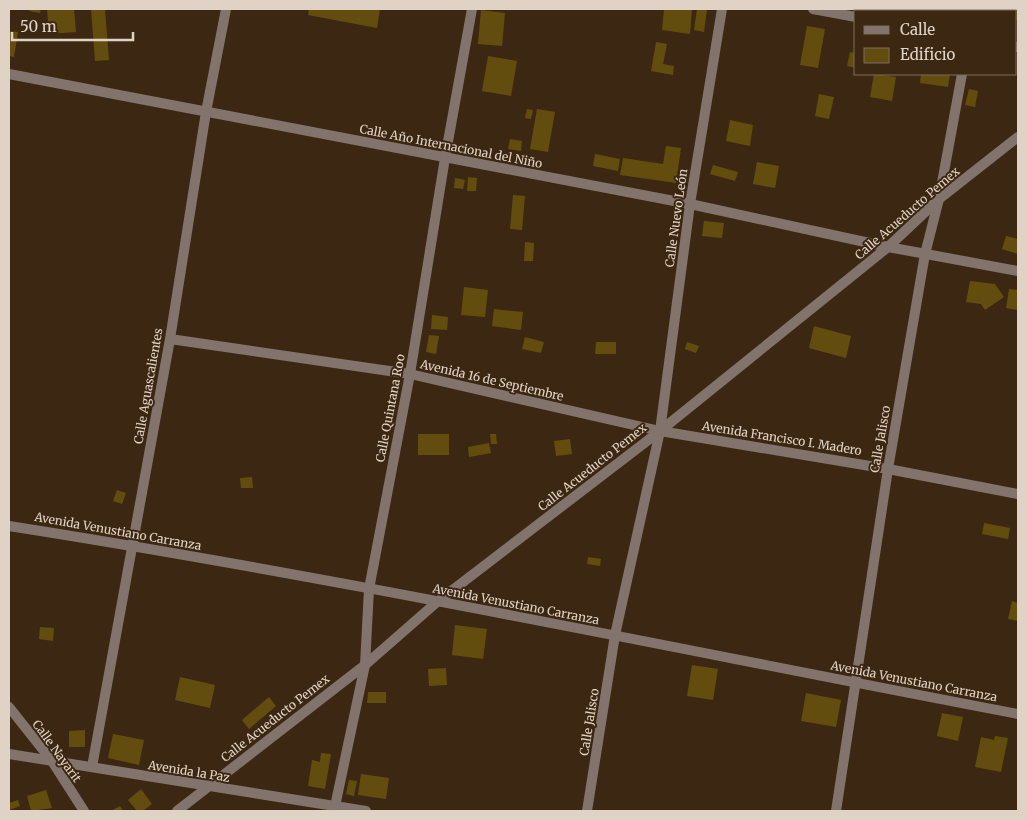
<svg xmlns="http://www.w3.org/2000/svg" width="1027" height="820" viewBox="0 0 1027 820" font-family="Merriweather,serif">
	<rect width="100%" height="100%" fill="#3c2812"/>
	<g fill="#634d0e">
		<polygon points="30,9 41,9 40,13 29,11"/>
		<polygon points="47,9 74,9 76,32 49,34"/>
		<polygon points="91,9 105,9 109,60 95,61"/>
		<polygon points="309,9 380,9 377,28 308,15"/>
		<polygon points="664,9 692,9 690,34 662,30"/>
		<polygon points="697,9 707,9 704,32 694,30"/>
		<polygon points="982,9 1018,9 1018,20 1016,20 1016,11 981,11"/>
		<polygon points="481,10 505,13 502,46 478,44"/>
		<polygon points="807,26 825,29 818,68 800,65"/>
		<polygon points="9,31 18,32 14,57 9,56"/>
		<polygon points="656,42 667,44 663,64 674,66 673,75 651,71"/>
		<polygon points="850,52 856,53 856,68 847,66"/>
		<polygon points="488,56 517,61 511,96 482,91"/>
		<polygon points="874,74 896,77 892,101 870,97"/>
		<polygon points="921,74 950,74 948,87 920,83"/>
		<polygon points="969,89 978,91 975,107 965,105"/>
		<polygon points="819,94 834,97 829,119 815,116"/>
		<polygon points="527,109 533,110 531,119 525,118"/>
		<polygon points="537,109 555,112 548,152 530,149"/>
		<polygon points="730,120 753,125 750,146 726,141"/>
		<polygon points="510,139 522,141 521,151 508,149"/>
		<polygon points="666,146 681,148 676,183 620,175 623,158 663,164"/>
		<polygon points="595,154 620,159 618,171 593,166"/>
		<polygon points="757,162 779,166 775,188 753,184"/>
		<polygon points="713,165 738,172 735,181 710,174"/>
		<polygon points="468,177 477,178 476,191 467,191"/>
		<polygon points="455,178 465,180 463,189 454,188"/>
		<polygon points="513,195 525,196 522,230 510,229"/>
		<polygon points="704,221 724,223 722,238 702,236"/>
		<polygon points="1006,236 1018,239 1018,254 1002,249"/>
		<polygon points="525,242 534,243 533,261 524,261"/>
		<polygon points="970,281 995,284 1004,297 985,310 981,304 966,302"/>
		<polygon points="464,287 488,290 485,317 461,315"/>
		<polygon points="1009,289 1018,290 1018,310 1006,308"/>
		<polygon points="494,309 523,312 521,330 492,326"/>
		<polygon points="432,315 448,317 447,330 431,329"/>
		<polygon points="814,326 851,336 846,358 809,348"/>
		<polygon points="429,335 439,336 436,354 426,352"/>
		<polygon points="525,337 544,342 541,353 522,349"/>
		<polygon points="596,342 616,342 616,354 595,354"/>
		<polygon points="687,342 699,346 696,353 685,349"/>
		<rect x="418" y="434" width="31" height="21"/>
		<polygon points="490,434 496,434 497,444 491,444"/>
		<polygon points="570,439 572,454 556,456 554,441"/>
		<polygon points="489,443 491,453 469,457 468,447"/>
		<polygon points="252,477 253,488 241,488 240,478"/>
		<polygon points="117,490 126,493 122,504 113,501"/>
		<polygon points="984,523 1010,528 1008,539 982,534"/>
		<polygon points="588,557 601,559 600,566 587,564"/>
		<polygon points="1012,601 1018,603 1018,621 1008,619"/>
		<polygon points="455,625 487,629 483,659 452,655"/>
		<polygon points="40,627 54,628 53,641 39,639"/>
		<polygon points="692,665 718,669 713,700 687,696"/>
		<polygon points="446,668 447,685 429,686 428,669"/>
		<polygon points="180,677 215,685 210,708 175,700"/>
		<polygon points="368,692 386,692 386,703 367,703"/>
		<polygon points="806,693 841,700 836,727 801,721"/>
		<polygon points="269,697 276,706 249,729 242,720"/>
		<polygon points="942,713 963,717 958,741 937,736"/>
		<polygon points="85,730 85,747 69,747 69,731"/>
		<polygon points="113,734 144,740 139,765 108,758"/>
		<polygon points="995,736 1008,738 1001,772 975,767 981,737 994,740"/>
		<polygon points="321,753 331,754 325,789 308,786 312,760 320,762"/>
		<polygon points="361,774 389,778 386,799 358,795"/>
		<polygon points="349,780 357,781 354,796 346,794"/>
		<polygon points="141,789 152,804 143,811 137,811 128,800"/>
		<polygon points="46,790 52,808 31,811 27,796"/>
		<polygon points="18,800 20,806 9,810 9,803"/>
		<polygon points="120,806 123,811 111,811"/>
	</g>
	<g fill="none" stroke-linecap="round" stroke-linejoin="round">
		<g stroke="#82736d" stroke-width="10">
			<polyline points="813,9 856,17"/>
			<polyline points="972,11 972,9"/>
			<polyline points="1016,47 1018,47"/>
			<polyline points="9,74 690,204 888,247 1018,271"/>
			<polyline points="170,339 410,374 660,431 888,469 1018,494"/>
			<path d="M9,526C347,579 682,650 1018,714"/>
			<polyline points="9,707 52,761 84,811"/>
			<polyline points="9,754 366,811"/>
			<polyline points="92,767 170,339 206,112 226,9"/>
			<polyline points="177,811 365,665 437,602 660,431 888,247 939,199 1018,137"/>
			<polyline points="334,811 365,665 369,589 410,374 445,158 472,9"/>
			<polyline points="587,811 615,635 660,431 690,204 722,9"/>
			<polyline points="836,811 888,469 925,254 939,199 962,74"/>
		</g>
	</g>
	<g text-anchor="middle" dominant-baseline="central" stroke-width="4" stroke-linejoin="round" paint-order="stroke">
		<g font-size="12" fill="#e0d2c5" stroke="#3c2812">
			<text transform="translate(451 146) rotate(11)">Calle Año Internacional del Niño</text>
			<text transform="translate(907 213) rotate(-41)">Calle Acueducto Pemex</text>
			<text transform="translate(676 218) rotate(-82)">Calle Nuevo León</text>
			<text transform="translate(492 380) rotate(13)">Avenida 16 de Septiembre</text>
			<text transform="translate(148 386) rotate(-80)">Calle Aguascalientes</text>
			<text transform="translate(390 408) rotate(-79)">Calle Quintana Roo</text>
			<text transform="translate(782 438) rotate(9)">Avenida Francisco I. Madero</text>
			<text transform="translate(880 439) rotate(-80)">Calle Jalisco</text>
			<text transform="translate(592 467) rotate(-38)">Calle Acueducto Pemex</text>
			<text transform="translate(118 531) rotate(10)">Avenida Venustiano Carranza</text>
			<text transform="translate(516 604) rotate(11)">Avenida Venustiano Carranza</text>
			<text transform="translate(914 681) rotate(11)">Avenida Venustiano Carranza</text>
			<text transform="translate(275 718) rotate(-38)">Calle Acueducto Pemex</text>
			<text transform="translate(589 722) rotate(-81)">Calle Jalisco</text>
			<text transform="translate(57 751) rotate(54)">Calle Nayarit</text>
			<text transform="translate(189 771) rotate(9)">Avenida la Paz</text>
		</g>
	</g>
	<rect width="1027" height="820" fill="none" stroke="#e0d2c5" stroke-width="20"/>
	<rect x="854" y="10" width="162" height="65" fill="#3c2812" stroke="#7e6c5a"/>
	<rect x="864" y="26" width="25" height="8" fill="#82736d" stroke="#7e6c5a"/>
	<text x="900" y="35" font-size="15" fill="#e0d2c5">Calle</text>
	<rect x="864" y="48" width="25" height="15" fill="#634d0e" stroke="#7e6c5a"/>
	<text x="900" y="60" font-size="15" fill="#e0d2c5">Edificio</text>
	<path d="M12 32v8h121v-8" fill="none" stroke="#e0d2c5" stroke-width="2.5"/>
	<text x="20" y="32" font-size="15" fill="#e0d2c5" stroke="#3c2812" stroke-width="4" paint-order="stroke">50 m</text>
</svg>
